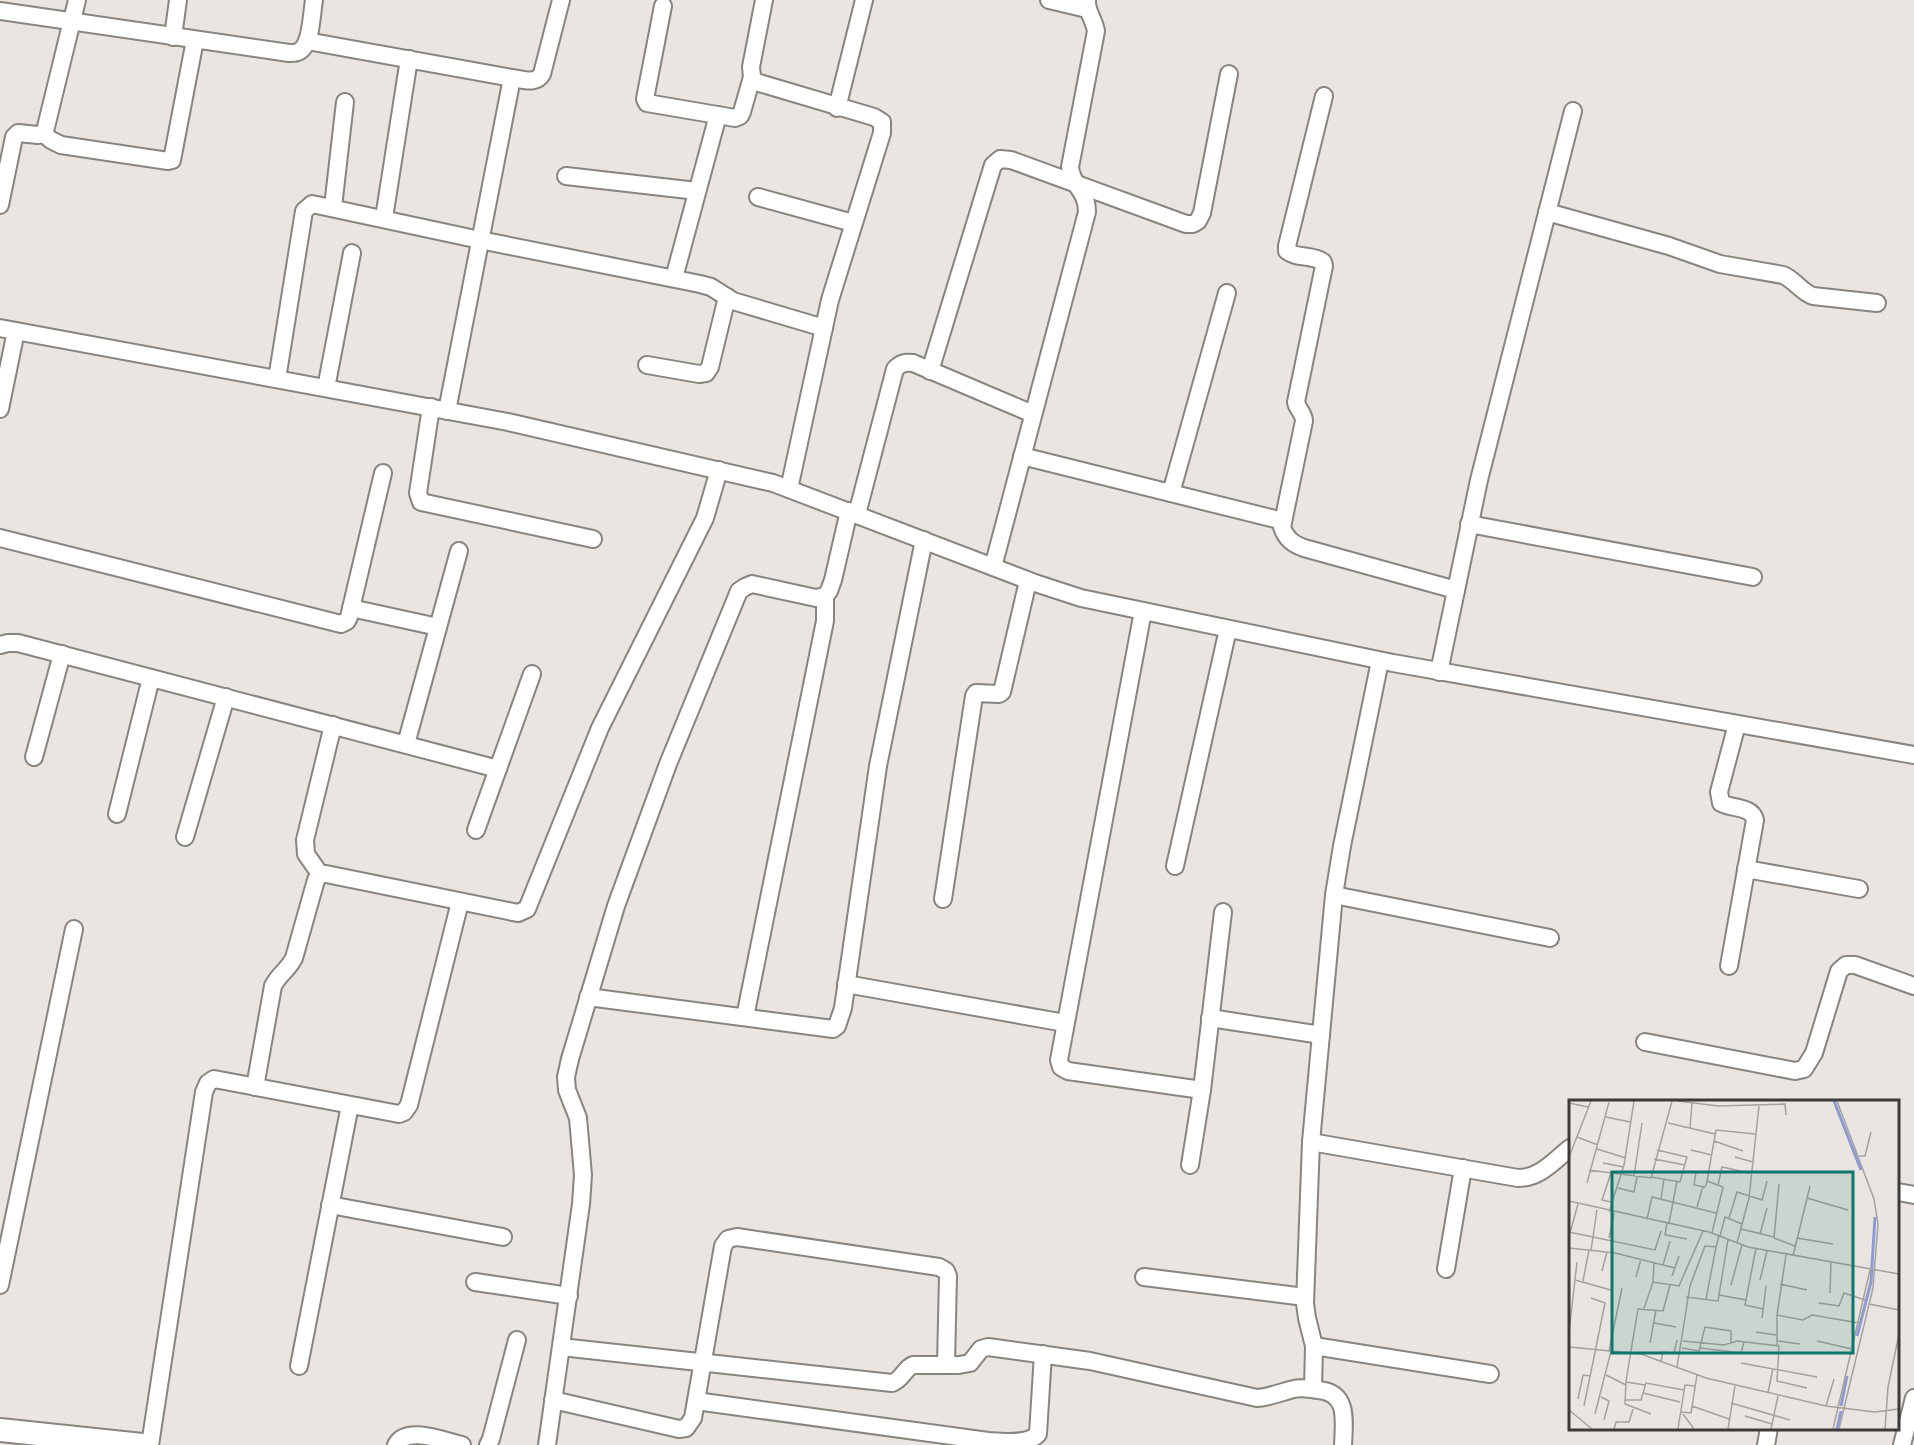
<svg xmlns="http://www.w3.org/2000/svg" width="1914" height="1445" viewBox="0 0 1914 1445" font-family="'IBM Plex Sans',sans-serif">
	<rect width="100%" height="100%" fill="#eae5e0"/>
	<g fill="none" stroke-linecap="round" stroke-linejoin="round">
		<defs>
			<g id="street">
				<polyline points="764,0 751,67 752,77 756,82 874,117 882,122 882,133 830,300 789,489"/>
				<polyline points="1049,0 1087,9"/>
				<polyline points="663,6 645,99 647,103 735,118 740,116 742,112 752,77"/>
				<path d="M0,11L289,53C295,53 299,53 303,48C311,40 312,12 314,0"/>
				<polyline points="173,37 178,0"/>
				<path d="M307,41L512,78C522,79 536,85 542,74L561,0"/>
				<path d="M1324,96L1287,246V251C1297,259 1312,254 1323,262L1324,266L1296,402C1297,409 1304,413 1304,421L1282,527C1286,539 1293,544 1304,548L1456,590"/>
				<polyline points="837,108 864,0"/>
				<polyline points="44,134 51,140 61,145 168,161 172,160 195,40"/>
				<polyline points="566,176 697,191"/>
				<polyline points="758,197 853,223"/>
				<polyline points="0,205 14,137 18,133 38,135 44,134 46,127 77,0"/>
				<polyline points="333,207 345,102"/>
				<path d="M1547,212L1669,246L1720,264L1783,275C1795,280 1801,292 1813,296L1877,303"/>
				<polyline points="384,218 409,59"/>
				<polyline points="674,278 718,115"/>
				<polyline points="0,328 508,422 773,483 1035,583 1081,598 1393,663 1914,755"/>
				<polyline points="647,365 699,374 706,373 710,367 727,297"/>
				<polyline points="930,371 993,165 1000,159 1011,160 1186,224 1193,224 1198,221 1202,213 1229,74"/>
				<polyline points="277,379 304,211 312,204 480,240 700,284 711,287 733,301 824,328"/>
				<polyline points="326,388 352,253"/>
				<polyline points="431,407 418,493 421,502 593,539"/>
				<polyline points="0,409 16,331"/>
				<polyline points="447,411 512,78"/>
				<polyline points="1022,456 1283,521"/>
				<polyline points="1171,493 1227,293"/>
				<path d="M857,514L895,369C901,363 905,362 913,363L1033,414"/>
				<polyline points="1469,524 1753,577"/>
				<polyline points="0,538 341,624 347,621 349,617 383,473"/>
				<path d="M993,567L1087,212C1087,190 1072,187 1070,167L1096,31C1094,19 1086,11 1087,0"/>
				<polyline points="351,608 438,627"/>
				<polyline points="1143,611 1059,1060 1061,1067 1068,1071 1202,1090"/>
				<polyline points="0,645 8,643 18,643 498,769"/>
				<polyline points="1439,672 1479,480 1573,111"/>
				<polyline points="406,744 459,551"/>
				<polyline points="34,757 62,654"/>
				<polyline points="117,814 151,678"/>
				<polyline points="476,830 532,674"/>
				<polyline points="185,837 226,697"/>
				<polyline points="1175,866 1228,629"/>
				<polyline points="1746,869 1859,889"/>
				<polyline points="320,874 306,854 305,840 333,725"/>
				<polyline points="1334,895 1550,938"/>
				<polyline points="943,899 974,696 976,693 999,694 1002,692 1028,581"/>
				<path d="M1729,966L1755,820C1752,806 1732,809 1721,803L1719,792L1737,724"/>
				<polyline points="846,984 1065,1023"/>
				<polyline points="588,997 833,1029 837,1026 843,1008 878,766 924,540"/>
				<polyline points="745,1017 825,621 825,596"/>
				<polyline points="1210,1018 1321,1035"/>
				<polyline points="1645,1042 1795,1071 1804,1069 1814,1053 1839,971 1846,965 1855,965 1914,986"/>
				<path d="M255,1087L273,986C279,974 288,970 294,958L316,880L320,874H326L518,913L527,909L600,728L705,518L719,470"/>
				<path d="M1311,1142L1518,1178C1540,1178 1554,1161 1570,1148"/>
				<polyline points="1190,1165 1202,1090 1223,912"/>
				<polyline points="1898,1192 1914,1195"/>
				<polyline points="330,1205 503,1237"/>
				<polyline points="1446,1269 1463,1168"/>
				<polyline points="1144,1277 1305,1297"/>
				<polyline points="475,1282 569,1296"/>
				<polyline points="0,1285 74,929"/>
				<polyline points="1314,1346 1490,1374"/>
				<path d="M561,1347L892,1383C902,1380 904,1369 913,1365H959L970,1363L981,1349L988,1347L1090,1361L1257,1398C1270,1397 1281,1392 1294,1389C1301,1387 1310,1389 1318,1390C1349,1392 1344,1421 1343,1445"/>
				<polyline points="299,1366 350,1105"/>
				<polyline points="1313,1389 1314,1346 1307,1318 1305,1303 1311,1142 1334,895 1342,846 1380,661"/>
				<polyline points="553,1400 679,1429 686,1428 693,1418 723,1246 728,1239 737,1237 939,1267 946,1271 948,1276 946,1364"/>
				<path d="M696,1401L988,1441C1003,1442 1028,1445 1038,1434L1043,1354"/>
				<polyline points="150,1445 204,1092 208,1083 214,1079 399,1114 404,1112 409,1105 460,902"/>
				<path d="M396,1445C406,1425 444,1441 462,1445"/>
				<polyline points="488,1445 491,1439 517,1340"/>
				<polyline points="547,1445 581,1204 583,1175 578,1118 567,1090 566,1077 570,1059 616,906 668,764 739,591 745,587 752,584 816,598 825,596 829,591 833,580 849,511"/>
				<polyline points="1766,1445 1769,1428"/>
				<polyline points="1902,1445 1914,1398"/>
			</g>
			<polyline id="secondary" points="0,1430 142,1445"/>
		</defs>
		<use href="#street" stroke="#88847f" stroke-width="20"/>
		<use href="#secondary" stroke="#88847f" stroke-width="26"/>
		<use href="#street" stroke="#fff" stroke-width="16"/>
		<use href="#secondary" stroke="#fff" stroke-width="22"/>
	</g>
	<g transform="translate(1569 1100)">
		<rect width="330" height="330" fill="#eae5e0"/>
		<path fill="none" stroke="#8d9bd5" stroke-width="3" d="M265,1L292,70M288,236L302,182L306,117M272,306L278,276M268,329L272,311"/>
		<path fill="none" stroke="#a5a19d" stroke-width="1.5" d="M109,1L149,6L216,4L217,15M268,1L305,99L309,124L304,188L270,329M0,3L19,7M37,17L61,22M99,23L146,34M121,28L123,3M8,37L29,45M145,41L174,51M28,49L57,58M122,50L143,55M290,56H296L302,32M0,57L22,1M166,57L184,62M85,59L116,65M34,63L55,67M20,70L82,78L103,1M127,72L125,85L136,87L138,82M42,73L33,100L42,102M65,76L73,23M82,77L111,82L118,57L88,50M18,83L40,2M210,84L205,138L226,146M149,85L153,67L180,73M49,88L65,92L68,77M238,98L279,110M92,99L95,79M0,101L140,132L179,147L330,174M128,107L134,86M40,112L55,65L65,1M160,118L168,92L193,100L198,81M78,119L83,97L147,113M98,123L96,135L118,139M100,123L108,81M172,129L205,137M0,132L86,150L92,131M1,133L9,104M143,133L154,87L138,81L147,30L186,34M191,134L198,108M151,136L156,117L173,124M40,138L45,113M228,138L264,144M168,143L180,98L190,6M0,148L46,153L106,168M187,148L176,205L194,209M22,150L28,110M224,156L241,86M94,165L101,141M33,171L38,152M103,176L110,156M67,177L72,159M6,180L42,190M191,180L198,151M14,181L20,150M84,182L85,163M211,184L238,190M162,185L173,145M261,193L262,163M150,195L177,200M117,197L149,201L159,140M137,199L147,147M250,203L270,206L275,193L296,200M300,204L330,210M75,208L84,182L110,186L134,131M208,215L234,220L243,215L290,223M193,218L197,186M85,223L107,227M0,232L8,162M187,232L207,235M114,241L155,245L168,241L210,246L208,281L238,288M209,241L231,244M248,241L283,249M81,243L87,210M208,246V215L217,155M0,247L72,254L137,278L257,306L306,312L330,309M113,248L130,251L136,227L162,231V243M131,248L172,253L175,242M40,251L53,188M92,261L94,252L105,253L108,240M172,263L248,277M108,267L121,186L136,146L147,147L150,136M37,275L57,285M57,282L76,285M74,293L111,302M199,293L204,268M32,297L40,301L35,320M9,299L14,275L22,276M56,300H72L77,283L115,290M162,303L221,320M15,306L36,203L22,198M123,306L160,319M257,306L265,279M0,310L23,329M112,312L122,313L128,275M26,314L42,251M82,314L56,304L57,281L69,209L94,211L101,185M114,314L125,329M176,316L203,324M45,329L47,322H60L64,309M109,329L116,285L126,286M159,329L166,286M202,329L209,296M264,329L301,170M316,329L319,287L330,234"/>
		<path fill="#0f766e" fill-opacity="0.15" stroke="#0f766e" stroke-width="3" d="M43,72H284V253H43Z"/>
		<rect width="330" height="330" fill="none" stroke="#3d3b39" stroke-width="3"/>
	</g>
</svg>
